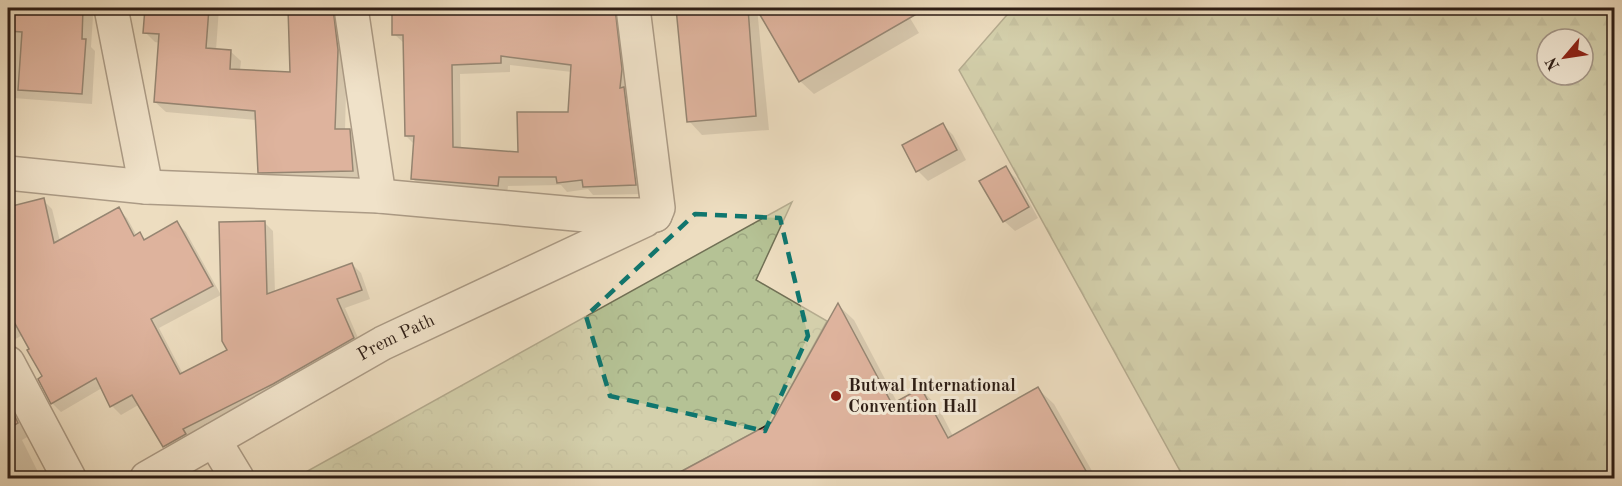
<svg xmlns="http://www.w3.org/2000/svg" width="1622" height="486" viewBox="0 0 1622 486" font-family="'Old Standard TT',serif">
	<defs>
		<pattern id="forest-firs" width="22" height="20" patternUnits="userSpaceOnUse" patternTransform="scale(1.5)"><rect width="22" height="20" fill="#b5c295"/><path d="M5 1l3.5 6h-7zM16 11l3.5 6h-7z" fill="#9ca680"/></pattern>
		<pattern id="park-crowns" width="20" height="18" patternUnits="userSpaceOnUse" patternTransform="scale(1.5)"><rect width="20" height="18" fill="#b5c295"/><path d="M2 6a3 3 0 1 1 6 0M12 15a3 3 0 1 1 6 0" fill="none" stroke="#9ca680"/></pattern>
	</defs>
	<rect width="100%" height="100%" fill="#edddc0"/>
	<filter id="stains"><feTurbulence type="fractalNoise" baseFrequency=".00333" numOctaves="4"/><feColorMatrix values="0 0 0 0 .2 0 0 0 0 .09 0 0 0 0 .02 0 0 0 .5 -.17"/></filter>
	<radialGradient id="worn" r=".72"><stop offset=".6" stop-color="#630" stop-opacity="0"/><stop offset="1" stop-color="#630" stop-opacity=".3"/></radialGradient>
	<path fill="url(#forest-firs)" stroke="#717055" stroke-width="1.5" fill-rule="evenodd" d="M1013,8H1614V478H1184L959,70ZM1547,39H1583V75H1547Z"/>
	<polygon fill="url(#park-crowns)" stroke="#717055" stroke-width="1.5" points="792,202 756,280 827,321 771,423 669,478 295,478"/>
	<g fill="#0003" fill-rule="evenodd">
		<polygon points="8,8 84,8 93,16 91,47 95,51 92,104 13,98 11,155 8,154"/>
		<polygon points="146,8 219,8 216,50 230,51 241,61 240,71 292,73 290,8 340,8 347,55 345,130 349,130 360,140 363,181 270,182 260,172 257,120 166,112 155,102 160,43 155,42 145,32"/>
		<path d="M383,8H516L517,13L566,16V8H628L645,194L593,195L588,189L567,192L561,185L508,186L507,195L422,188L413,179L415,145L406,136L405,44L394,34V10H386ZM510,65L572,72L569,113L520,153L461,149L460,74L510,72Z"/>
		<polygon points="678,8 757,8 769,130 702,135 689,121"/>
		<polygon points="776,8 904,8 919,33 814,94 800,81 762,16"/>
		<polygon points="943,125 953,135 966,160 928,181 918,171"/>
		<polygon points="1005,168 1016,178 1038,218 1015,231 1004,221 981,182"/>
		<polygon points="43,200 52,209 60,241 118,209 127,218 137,236 140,234 146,240 177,223 186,232 221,295 159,328 183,374 229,351 264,222 273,231 275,292 352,264 361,273 370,299 345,308 362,347 174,455 165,446 140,404 121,415 112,406 102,388 61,412 52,403 44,377 21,336 8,343 8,208"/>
		<polygon points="838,305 854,320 897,402 921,390 937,405 953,436 1038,389 1054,404 1096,478 672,478 772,424"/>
		<polygon points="8,402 29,436 22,440 41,478 8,478"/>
	</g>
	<g fill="#cc8074" stroke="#2d1d15" stroke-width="1.5" fill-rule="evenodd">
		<polygon points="8,8 83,8 82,39 86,39 82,94 18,90 22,32 8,31"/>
		<polygon points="145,8 209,8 206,48 231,50 230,69 290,72 288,8 333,8 338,50 335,129 350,129 353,171 258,173 255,111 154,102 159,34 143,33"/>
		<path d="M392,8H465L565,14V8H615L622,69L620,88L624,87L636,185L583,187L582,180L557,183L556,177H499L498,186L411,179L414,136H405L403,35H392ZM501,56L571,65L568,112H517L518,152L453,147L452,65L501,63Z"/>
		<polygon points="676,8 748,8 756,116 687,122"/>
		<polygon points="756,8 927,8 799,82"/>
		<polygon points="943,123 957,150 916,172 902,145"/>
		<polygon points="1006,166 1029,207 1003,222 979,181"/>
		<polygon points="44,198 54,243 119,207 134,236 140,232 144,240 177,221 213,286 151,319 180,374 227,350 222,341 219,222 265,221 267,294 352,263 362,290 337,299 354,338 273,384 183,429 186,434 163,447 132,395 110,407 96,378 51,404 38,379 42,376 27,350 29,349 8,311 8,207"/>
		<polygon points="838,303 892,404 921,388 948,438 1038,387 1090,478 669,478 771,423"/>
		<polygon points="8,402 18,423 8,429"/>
	</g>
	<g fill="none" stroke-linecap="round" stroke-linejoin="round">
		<defs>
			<g id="minor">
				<polyline points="111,8 146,187"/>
				<polyline points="351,8 379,196"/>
				<polyline points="633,8 658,208 655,215"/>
				<polyline points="8,173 146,187 379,196 586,215 655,215"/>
				<polyline points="8,363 69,478"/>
				<polyline points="214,440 237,478"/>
				<path id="s1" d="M147,478L383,343L645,220"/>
			</g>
		</defs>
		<use href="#minor" stroke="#5d4d40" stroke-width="36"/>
		<use href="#minor" stroke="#f3e9d6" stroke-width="33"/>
	</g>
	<path d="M0 0H1622V486H0ZM695,214L780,218L808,336L765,431L610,396L586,316Z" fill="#edddc0" fill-opacity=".55" fill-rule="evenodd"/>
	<path fill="none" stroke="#0f766e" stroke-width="4.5" stroke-dasharray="12 8" stroke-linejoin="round" d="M695,214L780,218L808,336L765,431L610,396L586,316Z"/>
	<circle fill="#8f2418" stroke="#f3e9d6" stroke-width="2" cx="836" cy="396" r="6"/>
	<g text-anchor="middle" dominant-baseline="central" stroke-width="6" stroke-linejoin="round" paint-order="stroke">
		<g font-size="18" fill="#2d1d15" stroke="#f3e9d6">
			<text stroke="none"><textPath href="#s1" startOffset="286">Prem Path</textPath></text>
		</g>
		<g font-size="18" font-weight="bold" fill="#2d1d15" stroke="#f3e9d6" text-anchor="start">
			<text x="848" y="386">Butwal International<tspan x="848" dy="21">Convention Hall</tspan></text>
		</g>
	</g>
	<rect width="1622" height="486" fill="none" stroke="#edddc0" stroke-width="30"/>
	<rect x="9" y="9" width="1604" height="468" fill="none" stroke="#2d1d15" stroke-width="3"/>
	<rect x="15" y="15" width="1592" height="456" fill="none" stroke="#2d1d15" stroke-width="1.5"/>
	<g transform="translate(1565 57) rotate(241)"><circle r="28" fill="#f3e9d6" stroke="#a49789" stroke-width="1.5"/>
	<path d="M0-4.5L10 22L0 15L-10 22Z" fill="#8f2418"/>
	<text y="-9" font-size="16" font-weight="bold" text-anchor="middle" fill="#2d1d15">N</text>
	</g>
	<rect width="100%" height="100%" filter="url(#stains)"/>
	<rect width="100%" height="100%" fill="url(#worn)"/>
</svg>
